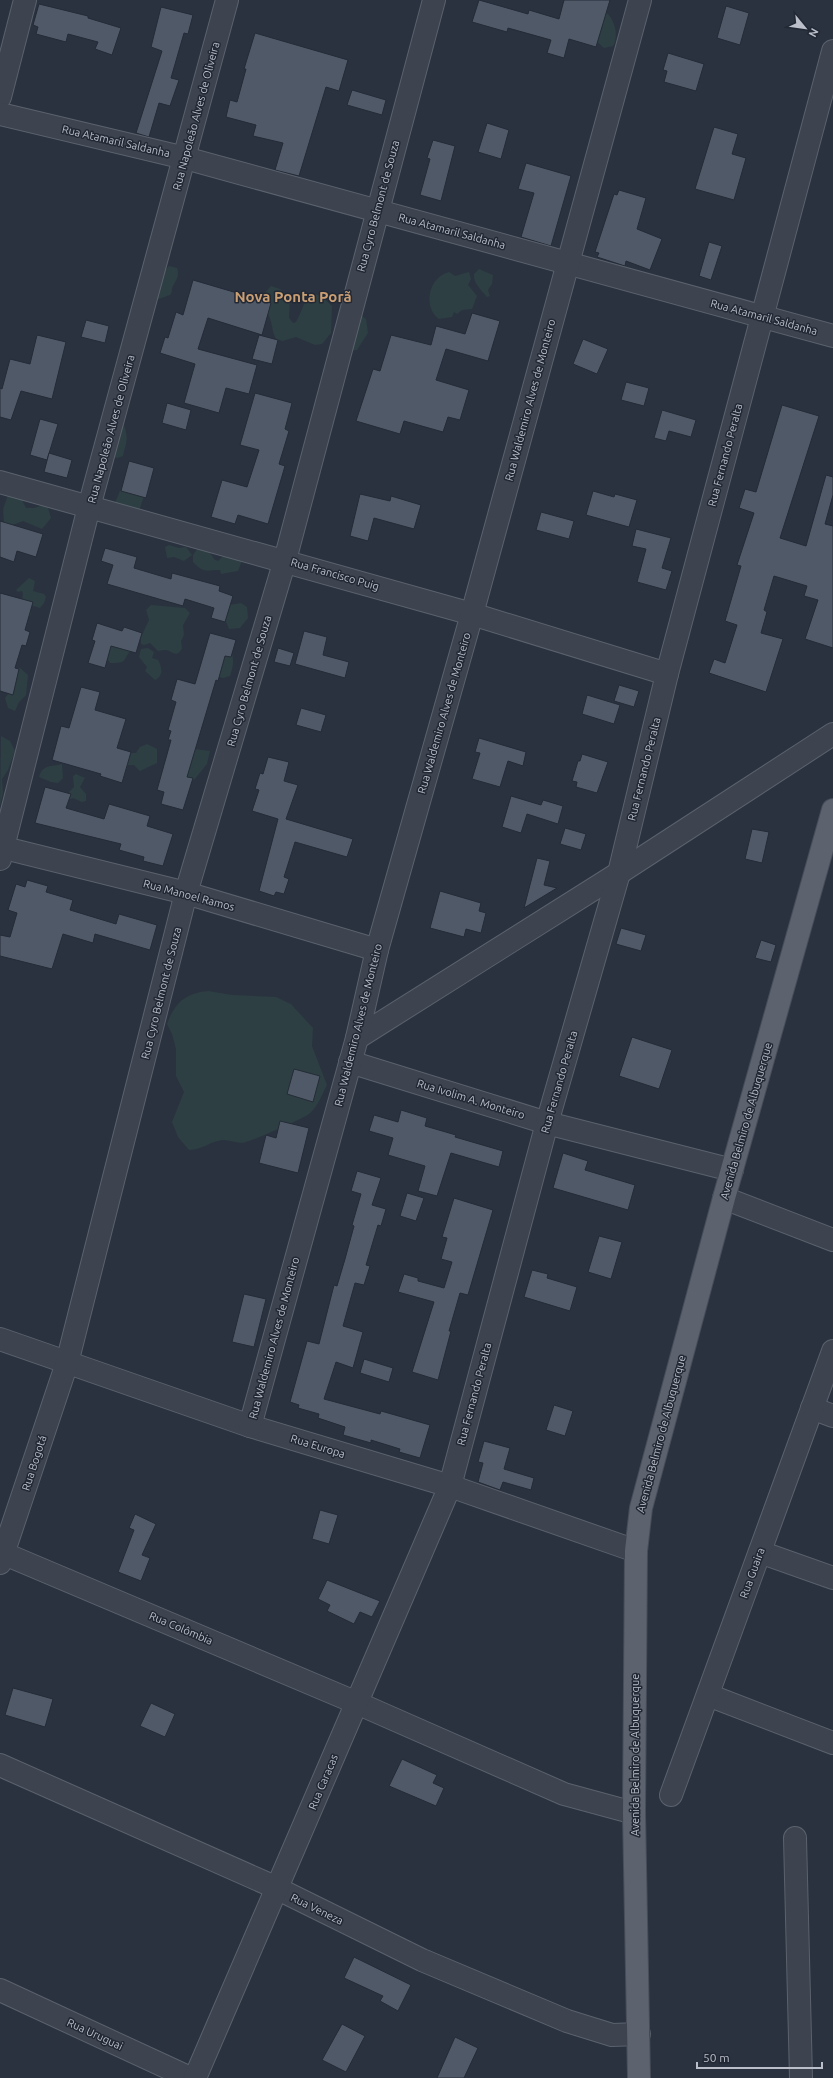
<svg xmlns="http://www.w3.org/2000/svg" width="833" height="2078" viewBox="0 0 833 2078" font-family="Ubuntu,sans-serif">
	<rect width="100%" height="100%" fill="#2a3240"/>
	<g fill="#2d3f42">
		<path d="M605,12C615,18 619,37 613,46L604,48L594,39Z"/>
		<path d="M169,266L177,268C180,275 176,280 173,286C171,289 173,292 170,295L156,300L164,276V271Z"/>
		<path d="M479,269L493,275L492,284L488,290L490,296L487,297C481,290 473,283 474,274Z"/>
		<path d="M449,272L455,276L469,272L471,279L468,285L477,296L472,309L462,310L457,314L454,312L452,317L439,319C422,306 429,277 449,272Z"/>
		<path d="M271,286L280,289L290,299L289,318L293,323L296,322C307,304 305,279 332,306L331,333L322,344L315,345L296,337L283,341L276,339C270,327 274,322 265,309L266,302L263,295Z"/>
		<polygon points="358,313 366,319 368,333 357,350 350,351"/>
		<path d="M117,424L124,425C129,440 126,443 123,456L117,458L110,456Z"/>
		<polygon points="127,489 144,496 139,511 114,505 120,491"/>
		<polygon points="8,495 22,500 26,508 34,508 47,504 51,518 42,529 23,521 10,526 4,523 3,509"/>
		<polygon points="169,545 179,548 186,547 192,555 184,561 174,557 167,558 165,547"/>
		<path d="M200,545L207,549L215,560L218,561L224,555L243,558L238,571L221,574L220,570C206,570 205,574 193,562V555Z"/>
		<polygon points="29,578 35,581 33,591 44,594 46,597 44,603 40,608 30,605 31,614 27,619 21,605 23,594 22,591 18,592 16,590"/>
		<polygon points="241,603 247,607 248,618 240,628 229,629 225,619 229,605"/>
		<path d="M151,605L185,608L190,613L183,625L184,635L181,641L182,648C177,659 173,651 165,650C162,650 160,651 158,651L150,643L144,645L141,644V637L149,620L146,610Z"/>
		<path d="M108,646H123L131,650C122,661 128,663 110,663L106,657Z"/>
		<path d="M148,648L154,652L152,658L158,660C162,667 164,676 155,680L145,671L147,667L139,657L141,649Z"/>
		<path d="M229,653H232C234,662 233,667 230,676L223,678L217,676L216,663Z"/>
		<polygon points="20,668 28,675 26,695 19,702 15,711 8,708 5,698 12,689 17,669"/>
		<polygon points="1,736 10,741 15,751 8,770 2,779 3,793 0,806"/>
		<polygon points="147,744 157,749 157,763 140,771 134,765 128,765 124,774 127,753 136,753 140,747"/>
		<polygon points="195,749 210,751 207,764 194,780 187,778 188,761"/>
		<path d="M62,764L63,778L58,783L51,782L39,777C43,764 51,767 62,764Z"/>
		<polygon points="76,774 85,778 80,787 86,794 86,801 82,802 73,798 70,799 69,792 74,787 73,776"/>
		<path d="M208,991L232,995L276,997L291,1004L313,1028L312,1046L327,1085C322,1094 318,1107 309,1114C304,1118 248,1143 242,1143C236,1143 230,1140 223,1140C210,1141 203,1150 189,1150L178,1137L172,1122L184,1092L176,1076V1049L172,1034L167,1024C174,1004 185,993 208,991Z"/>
	</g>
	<g fill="#505968" stroke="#242b37">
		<polygon points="479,0 528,14 529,10 559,19 564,0 610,0 596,47 569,39 564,58 547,53 551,40 508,28 507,32 472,22"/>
		<polygon points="39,4 88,16 88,18 121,28 112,55 95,49 98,42 68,34 66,42 36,34 38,27 33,25"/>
		<polygon points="726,6 749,13 740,45 717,38"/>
		<polygon points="161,7 193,15 188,34 184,33 171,78 179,80 170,106 159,103 149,137 136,133 162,51 151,47"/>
		<polygon points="255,33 348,60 339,91 326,87 299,176 275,170 283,143 253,136 256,125 226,117 230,100 237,102 246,69 244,69"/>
		<polygon points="668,53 704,64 696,91 664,82 667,71 663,70"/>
		<polygon points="352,90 386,100 382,115 347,105"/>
		<polygon points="487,123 509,130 501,159 478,152"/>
		<polygon points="714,127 738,134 732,154 746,158 734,200 695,189"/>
		<polygon points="433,140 455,146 441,201 420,195 430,159 427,158"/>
		<polygon points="526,163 571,176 551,246 521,237 534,193 518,189"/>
		<polygon points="619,190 646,198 637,229 662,239 650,270 626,261 625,266 597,257 599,253 595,252 614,194 617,195"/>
		<polygon points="709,242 722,246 711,280 699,276"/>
		<polygon points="193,280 271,303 262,335 208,318 198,349 257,365 249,394 226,388 219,413 184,403 195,364 160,353 165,337 168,338 176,312 183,315"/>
		<polygon points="472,313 500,321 488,361 446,349 436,380 469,390 460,420 448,417 443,432 404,421 400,434 356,421 373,369 380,371 391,335 431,345 436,326 465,334"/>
		<polygon points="86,320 109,326 105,343 81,337"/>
		<polygon points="37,335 66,342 52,399 21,391 11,420 0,417 0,388 2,389 10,359 30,364"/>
		<polygon points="259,335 278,340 272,364 252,359"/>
		<polygon points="583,339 608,349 597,374 573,364"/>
		<polygon points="626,382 649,388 644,406 621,400"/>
		<polygon points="255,393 292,403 285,429 289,431 279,464 285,466 268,524 238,515 235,524 211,517 222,480 247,487 259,450 240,445"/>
		<polygon points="167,403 191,410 186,430 162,423"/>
		<polygon points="782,405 819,416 780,538 806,546 826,475 833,477 833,495 825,524 833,526 833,648 805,639 818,600 804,596 807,586 774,576 764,610 767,612 761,633 783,639 766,692 709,673 714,659 725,663 737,625 725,621 741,566 737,565 754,513 739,508 745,489 756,492"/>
		<polygon points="662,410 696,420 691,437 669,431 666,441 654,438"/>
		<polygon points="40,419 58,424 47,460 30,455"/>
		<polygon points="49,453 72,460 67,478 44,472"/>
		<polygon points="129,461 154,468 146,498 121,491"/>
		<polygon points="593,491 614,497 615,494 637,500 629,527 586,515"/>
		<polygon points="360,494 390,501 391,496 421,505 414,529 374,518 368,541 350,536"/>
		<polygon points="541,512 574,521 569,539 536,530"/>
		<polygon points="0,521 43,534 36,557 17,551 14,562 0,557"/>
		<polygon points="636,529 671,538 662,568 672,571 666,590 637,582 646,549 632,546"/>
		<polygon points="105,548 137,557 134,568 171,579 172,573 220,586 219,591 233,596 225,622 211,618 214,608 185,599 183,606 107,584 113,565 101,561"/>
		<polygon points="0,593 33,602 25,630 30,632 26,646 22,645 15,668 19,669 13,695 0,691"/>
		<polygon points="97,623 122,631 124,627 142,633 136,653 111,646 105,668 88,663 95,641 92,640"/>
		<polygon points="304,631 327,637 323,655 349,662 345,678 295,664"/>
		<polygon points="210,633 236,640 231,657 225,656 218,681 216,680 187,777 193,778 183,810 161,804 164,792 157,790 171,740 168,740 171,731 168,730 176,702 171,700 177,679 195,684"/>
		<polygon points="278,648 294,653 290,666 274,662"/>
		<polygon points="619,685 639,691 634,707 614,701"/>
		<polygon points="81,687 100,692 95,710 126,719 117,748 131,752 122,783 100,776 101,774 52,760 61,726 69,728"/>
		<polygon points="587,695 620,705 614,724 582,714"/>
		<polygon points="301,708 326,715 321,732 296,725"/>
		<polygon points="479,738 526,752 523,766 508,761 500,787 472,779 480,753 475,752"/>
		<polygon points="582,754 608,762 597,793 576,787 577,782 572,781 578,761 580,761"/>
		<polygon points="268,757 289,762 284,781 298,785 286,819 353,839 347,857 295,842 284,877 289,879 284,894 276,892 274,896 259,891 278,819 252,811 259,790 255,789 260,773 263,774"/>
		<polygon points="45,787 71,794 66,808 104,819 109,804 150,816 147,826 173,834 163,866 143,861 144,857 119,850 121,844 35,823"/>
		<polygon points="511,796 541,805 543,800 563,806 558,824 527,814 521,833 502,827"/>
		<polygon points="565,828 586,834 581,850 560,844"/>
		<polygon points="752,829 769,832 762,863 745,859"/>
		<polygon points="537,858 550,861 544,885 557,888 524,908"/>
		<polygon points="27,880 48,886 46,892 73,900 70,910 116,924 119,914 157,925 150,950 95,934 93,943 63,934 52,969 0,956 0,935 10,937 17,913 8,910 16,884 25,887"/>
		<polygon points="440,891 481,903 479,911 486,913 481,933 466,929 464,937 430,928"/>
		<polygon points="621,928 646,935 641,951 616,944"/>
		<polygon points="761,940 776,945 771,962 755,958"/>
		<polygon points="632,1037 672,1050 659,1089 619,1076"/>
		<polygon points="294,1069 320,1076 313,1102 287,1094"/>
		<polygon points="401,1110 427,1118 425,1126 456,1135 455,1137 503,1151 499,1167 451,1153 437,1196 418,1191 425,1166 388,1155 393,1138 369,1131 374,1115 398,1122"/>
		<polygon points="280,1121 309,1128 298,1173 259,1163 266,1135 276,1138"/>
		<polygon points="563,1153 588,1161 585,1170 635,1185 628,1210 553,1188"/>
		<polygon points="357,1171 381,1178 372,1205 386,1209 381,1226 378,1225 366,1265 370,1266 364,1285 355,1283 343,1326 363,1332 353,1368 336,1362 324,1399 380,1414 381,1411 430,1425 420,1458 399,1452 400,1449 371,1440 371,1443 343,1435 345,1427 318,1418 319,1414 298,1408 299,1405 290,1402 307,1341 319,1344 334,1285 337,1286 345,1259 354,1226 352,1225 361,1194 351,1191"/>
		<polygon points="407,1193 424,1198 416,1221 400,1216"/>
		<polygon points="454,1198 493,1210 468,1295 460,1293 449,1331 451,1331 438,1380 412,1372 434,1302 398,1292 404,1274 418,1278 418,1281 444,1288 452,1262 441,1259 447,1238 442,1237"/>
		<polygon points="599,1236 622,1242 611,1279 588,1272"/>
		<polygon points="532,1270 548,1274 547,1278 577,1287 570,1311 524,1297"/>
		<polygon points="244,1294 266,1299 254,1347 232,1342"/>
		<polygon points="364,1359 393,1368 389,1382 360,1373"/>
		<polygon points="554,1405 573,1411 565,1436 546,1430"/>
		<polygon points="484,1441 510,1448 504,1469 534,1478 531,1490 503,1482 500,1490 478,1482 483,1463 478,1462"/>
		<polygon points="320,1510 338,1515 329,1544 312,1539"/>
		<polygon points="135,1514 156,1524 142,1555 150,1558 141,1581 118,1572 134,1530 129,1528"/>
		<polygon points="327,1580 380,1601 372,1617 360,1612 354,1624 327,1611 330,1605 318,1599"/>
		<polygon points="13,1688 53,1699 45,1727 5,1715"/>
		<polygon points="151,1703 175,1714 165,1737 140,1726"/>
		<polygon points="402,1759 437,1775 433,1783 444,1788 436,1806 389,1786"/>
		<polygon points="354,1957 411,1985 398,2011 380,2001 383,1996 344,1978"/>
		<polygon points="342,2024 365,2036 346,2072 322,2060"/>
		<polygon points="455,2037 478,2048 464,2078 437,2078"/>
	</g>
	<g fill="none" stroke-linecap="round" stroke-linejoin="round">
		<defs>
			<g id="minor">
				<polyline points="0,97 25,0"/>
				<polyline points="0,114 185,158 833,336"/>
				<polyline points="0,482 472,614 667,674"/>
				<polyline points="0,847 186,893 377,950"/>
				<polyline points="0,859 89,507 227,0"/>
				<polyline points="357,1038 619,873 833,734"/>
				<polyline points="350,1062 547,1123 732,1170"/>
				<polyline points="724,1198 833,1240"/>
				<polyline points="0,1339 250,1426 450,1486 636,1551"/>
				<polyline points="812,1408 833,1416"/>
				<polyline points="250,1426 357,1038 377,950 472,614 640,0"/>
				<polyline points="0,1552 357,1703 564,1794 634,1813"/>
				<polyline points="760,1552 833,1578"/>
				<polyline points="0,1563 67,1363 186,893 285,560 434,0"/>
				<polyline points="708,1695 833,1743"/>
				<polyline points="0,1765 268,1884 422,1960 567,2021 612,2035 639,2034"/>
				<polyline points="671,1795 833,1351"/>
				<polyline points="795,1838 801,2078"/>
				<polyline points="0,1990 190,2078"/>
				<polyline points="195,2078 450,1486 547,1123 619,873 667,674 833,51"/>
			</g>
			<polyline id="major" points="639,2078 634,1813 636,1551 641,1508 724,1198 833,810"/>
		</defs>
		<use href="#minor" stroke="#5b626d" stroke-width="24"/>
		<use href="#major" stroke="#474d59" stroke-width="24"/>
		<use href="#minor" stroke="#3d4450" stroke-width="22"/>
		<use href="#major" stroke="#5c636f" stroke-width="22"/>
	</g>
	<g text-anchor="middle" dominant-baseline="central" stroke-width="3" stroke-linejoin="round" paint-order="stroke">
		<g font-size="11" fill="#babfca" stroke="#222935">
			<text transform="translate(196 116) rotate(-75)">Rua Napoleão Alves de Oliveira</text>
			<text transform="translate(116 141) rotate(13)">Rua Atamaril Saldanha</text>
			<text transform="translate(378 206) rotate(-75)">Rua Cyro Belmont de Souza</text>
			<text transform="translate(452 231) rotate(15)">Rua Atamaril Saldanha</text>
			<text transform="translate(764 317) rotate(15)">Rua Atamaril Saldanha</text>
			<text transform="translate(530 400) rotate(-75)">Rua Waldemiro Alves de Monteiro</text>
			<text transform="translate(111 429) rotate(-75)">Rua Napoleão Alves de Oliveira</text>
			<text transform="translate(725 455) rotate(-75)">Rua Fernando Peralta</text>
			<text transform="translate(335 574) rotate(16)">Rua Francisco Puig</text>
			<text transform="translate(249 681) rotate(-74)">Rua Cyro Belmont de Souza</text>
			<text transform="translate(444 713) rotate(-74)">Rua Waldemiro Alves de Monteiro</text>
			<text transform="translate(644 769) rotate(-76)">Rua Fernando Peralta</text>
			<text transform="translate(189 895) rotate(15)">Rua Manoel Ramos</text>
			<text transform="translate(161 993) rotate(-76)">Rua Cyro Belmont de Souza</text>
			<text transform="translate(358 1025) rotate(-76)">Rua Waldemiro Alves de Monteiro</text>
			<text transform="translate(559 1082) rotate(-74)">Rua Fernando Peralta</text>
			<text transform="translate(471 1099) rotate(17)">Rua Ivolim A. Monteiro</text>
			<text transform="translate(746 1121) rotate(-74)">Avenida Belmiro de Albuquerque</text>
			<text transform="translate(274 1338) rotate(-75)">Rua Waldemiro Alves de Monteiro</text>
			<text transform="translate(474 1394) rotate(-75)">Rua Fernando Peralta</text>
			<text transform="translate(661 1434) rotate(-75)">Avenida Belmiro de Albuquerque</text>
			<text transform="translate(318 1446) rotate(17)">Rua Europa</text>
			<text transform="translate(34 1463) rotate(-72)">Rua Bogotá</text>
			<text transform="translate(752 1573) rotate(-70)">Rua Guaira</text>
			<text transform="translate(181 1628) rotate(23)">Rua Colômbia</text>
			<text transform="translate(635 1755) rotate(-90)">Avenida Belmiro de Albuquerque</text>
			<text transform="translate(323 1782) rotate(-67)">Rua Caracas</text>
			<text transform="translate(317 1909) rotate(26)">Rua Veneza</text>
			<text transform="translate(95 2034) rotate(25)">Rua Uruguai</text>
		</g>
		<g font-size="15" font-weight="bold" fill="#cb9f74" stroke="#222935">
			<text x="293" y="296">Nova Ponta Porã</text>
		</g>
	</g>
	<g transform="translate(805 28) rotate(119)" stroke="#222935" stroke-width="3" paint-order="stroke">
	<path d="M0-3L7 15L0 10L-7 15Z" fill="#babfca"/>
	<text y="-6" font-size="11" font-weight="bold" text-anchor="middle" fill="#babfca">N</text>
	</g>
	<path d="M697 2062v6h125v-6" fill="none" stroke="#babfca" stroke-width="2"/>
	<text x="703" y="2062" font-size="12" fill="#babfca" stroke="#222935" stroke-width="3" paint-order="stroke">50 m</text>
</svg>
